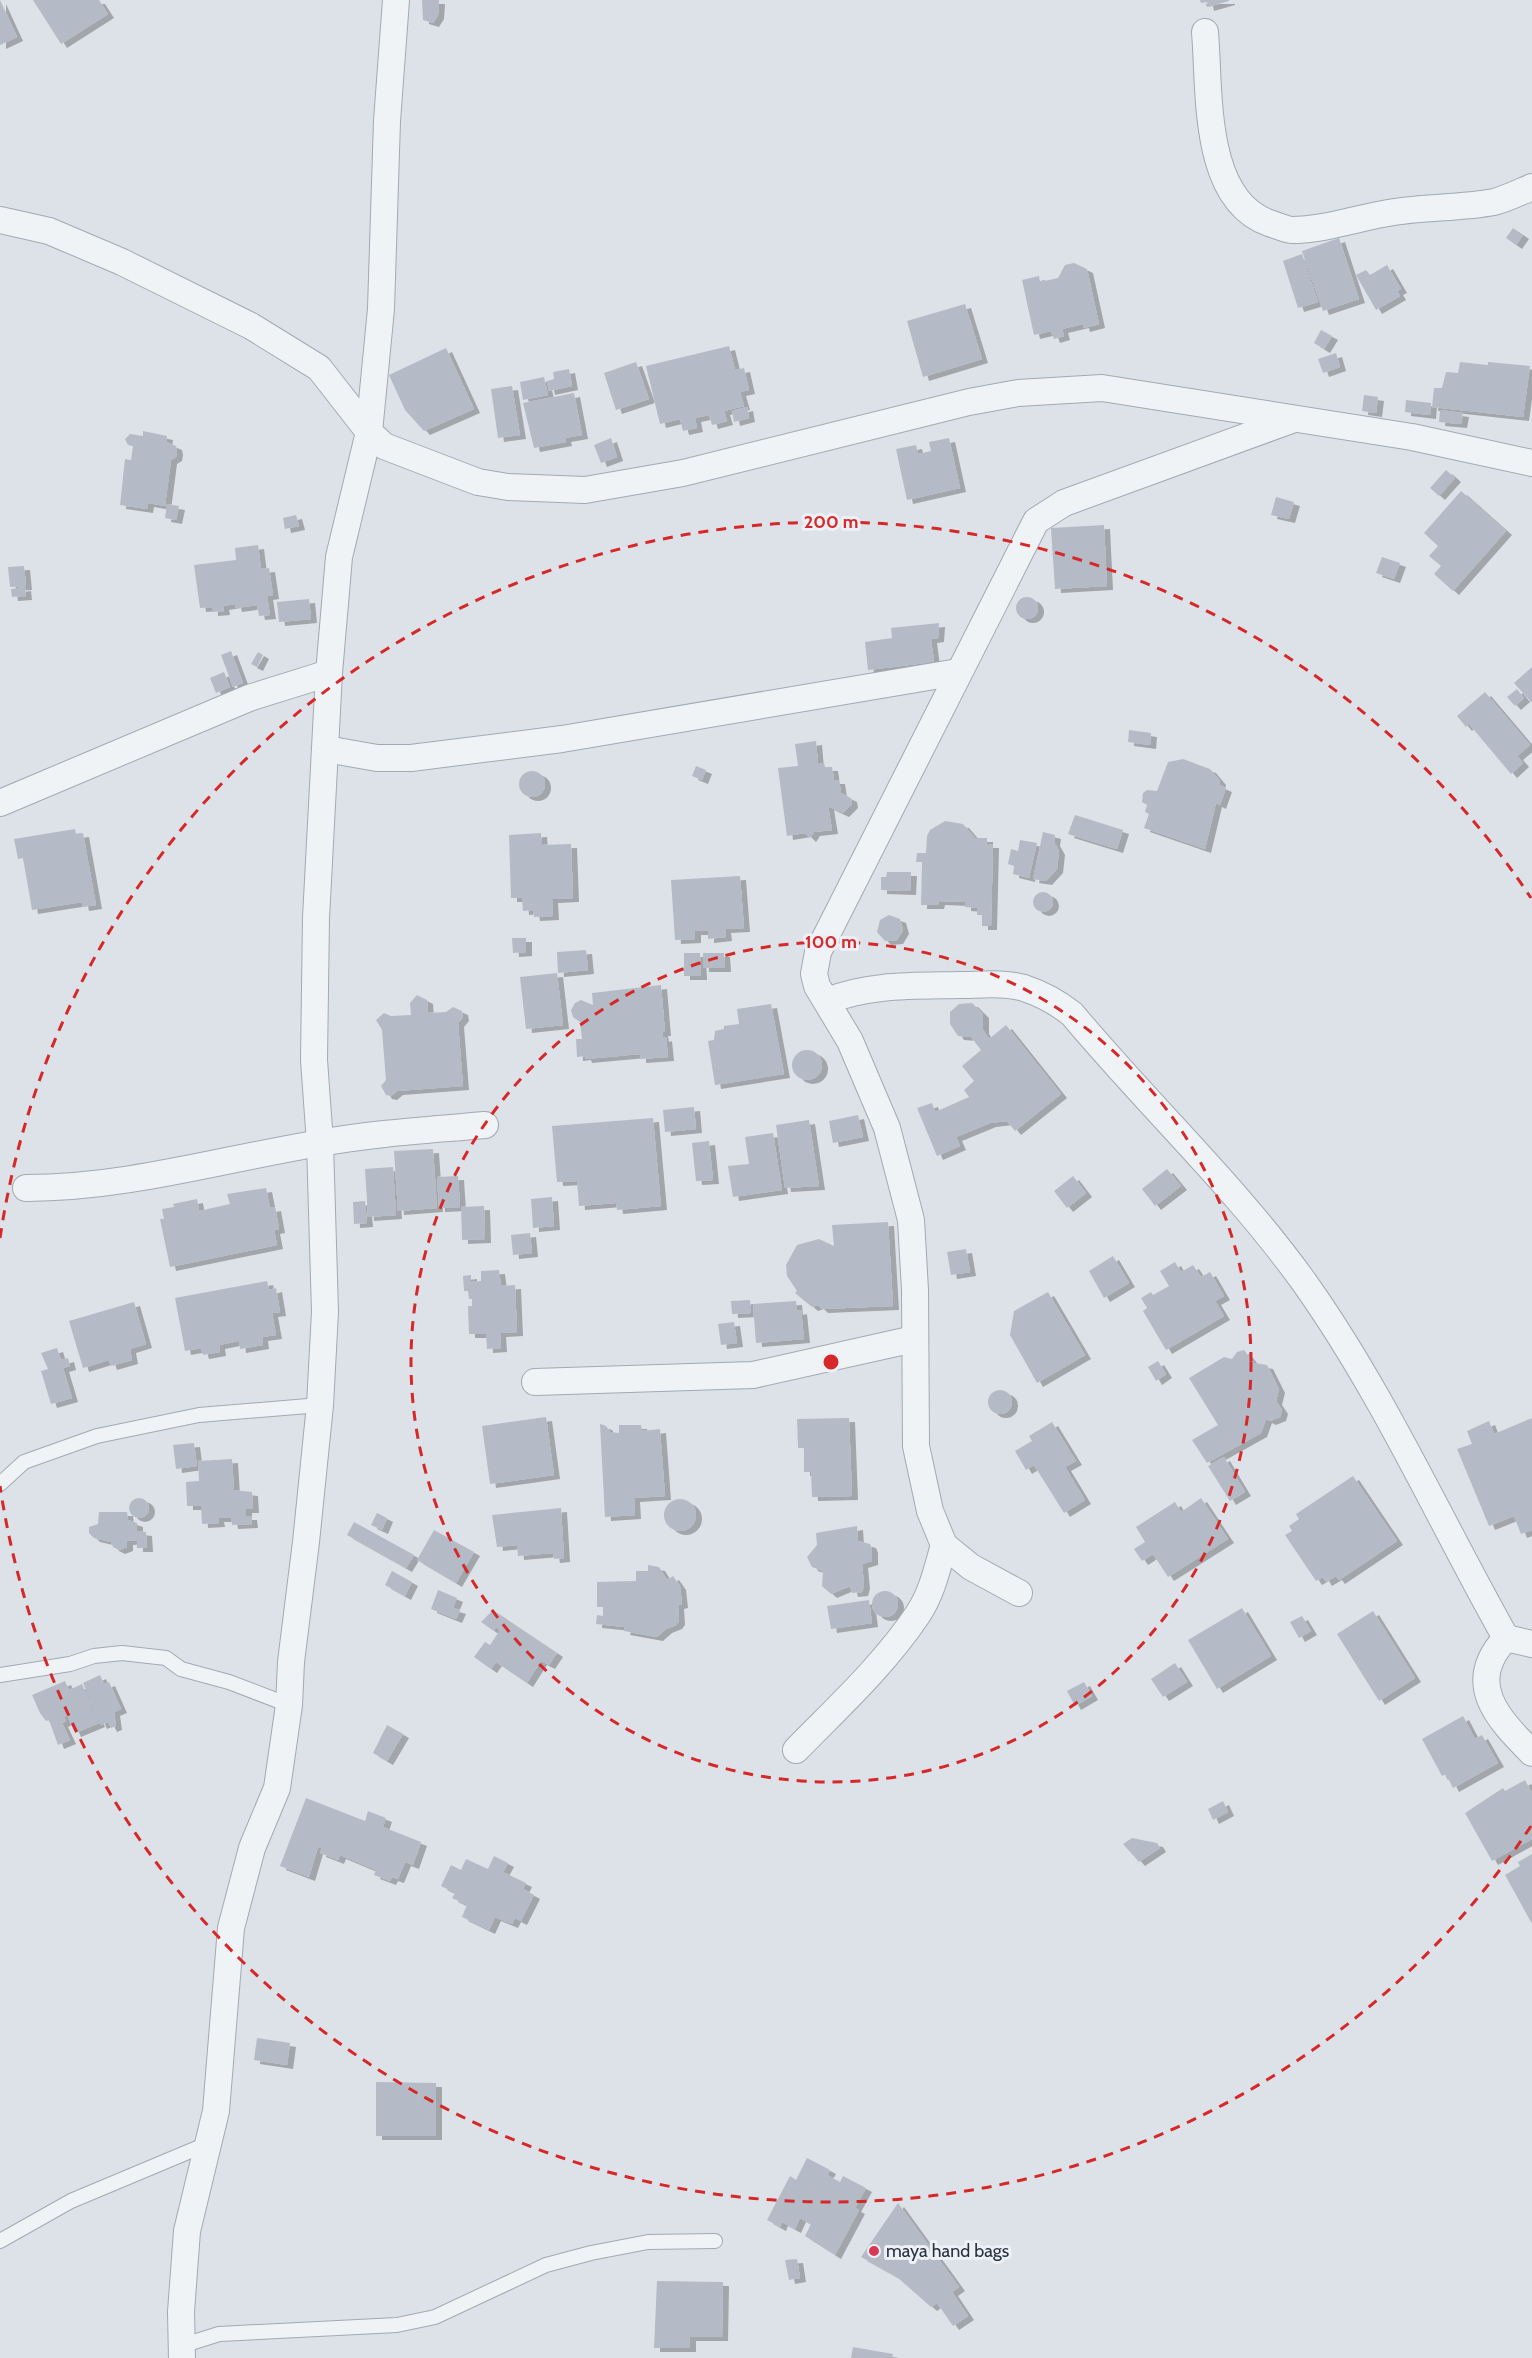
<svg xmlns="http://www.w3.org/2000/svg" width="1532" height="2358" viewBox="0 0 1532 2358" font-family="Cabin,sans-serif">
	<defs>
		<filter id="shadow"><feDropShadow dx="6" dy="4" stdDeviation="0" flood-color="#0004"/></filter>
	</defs>
	<rect width="100%" height="100%" fill="#dde2e8"/>
	<g fill="#b4bbc6" filter="url(#shadow)">
		<polygon points="0,0 17,37 0,45"/>
		<polygon points="33,0 99,0 108,14 61,44"/>
		<polygon points="422,0 439,0 438,15 433,23 423,20"/>
		<polygon points="1200,0 1229,0 1229,1 1208,7 1207,2 1201,3"/>
		<polygon points="1513,228 1523,235 1516,245 1506,238"/>
		<polygon points="1339,238 1359,299 1323,311 1302,251"/>
		<polygon points="1302,254 1318,302 1298,308 1283,261"/>
		<polygon points="1074,263 1087,269 1099,324 1084,328 1083,324 1062,329 1064,336 1054,339 1051,331 1034,335 1022,280 1039,276 1040,282 1058,278 1065,265"/>
		<polygon points="1387,265 1401,289 1397,291 1400,296 1376,310 1356,275 1366,270 1370,275"/>
		<polygon points="965,304 982,359 923,377 907,321"/>
		<polygon points="1321,330 1332,336 1324,349 1314,343"/>
		<polygon points="729,346 735,370 744,368 749,390 740,392 744,406 724,411 727,421 712,425 709,415 695,418 697,428 683,431 680,419 660,424 646,366"/>
		<polygon points="446,348 474,409 424,431 405,410 389,375"/>
		<polygon points="1336,353 1340,367 1323,373 1318,359"/>
		<polygon points="636,362 649,399 616,410 604,373"/>
		<polygon points="1460,362 1488,365 1488,362 1530,366 1523,417 1432,407 1434,388 1442,388 1446,372 1458,373"/>
		<polygon points="569,369 572,386 549,391 547,381 554,379 553,372"/>
		<polygon points="544,377 548,395 523,400 520,382"/>
		<polygon points="512,386 520,435 498,438 491,389"/>
		<polygon points="574,393 582,435 565,438 566,442 534,448 523,403"/>
		<polygon points="1364,395 1378,397 1376,413 1362,411"/>
		<polygon points="1406,400 1431,403 1430,415 1405,412"/>
		<polygon points="747,407 749,418 734,422 732,411"/>
		<polygon points="1440,410 1463,413 1461,424 1439,422"/>
		<polygon points="143,431 167,436 166,442 176,446 177,451 176,457 171,460 165,506 148,503 147,509 120,505 125,459 131,460 133,446 128,445 125,439 130,434 143,436"/>
		<polygon points="611,438 617,457 601,463 594,445"/>
		<polygon points="949,438 960,488 907,500 896,449 916,445 918,454 931,451 929,442"/>
		<polygon points="1446,470 1455,478 1439,496 1430,488"/>
		<polygon points="1461,491 1506,531 1453,591 1434,574 1441,566 1429,556 1438,546 1424,533"/>
		<polygon points="1276,497 1294,502 1289,519 1271,515"/>
		<polygon points="167,504 179,506 176,520 165,518"/>
		<polygon points="296,515 299,526 285,529 283,518"/>
		<polygon points="1104,525 1107,586 1055,589 1051,528"/>
		<polygon points="258,545 261,569 269,568 273,595 267,596 270,615 259,616 257,605 236,608 235,604 223,606 224,611 212,612 212,607 200,608 194,565 236,560 235,548"/>
		<polygon points="1382,557 1400,563 1394,579 1376,573"/>
		<polygon points="24,566 26,586 10,587 8,567"/>
		<polygon points="25,587 26,596 12,597 11,589"/>
		<circle cx="1027" cy="608" r="11"/>
		<polygon points="309,599 311,619 279,622 277,602"/>
		<polygon points="939,623 938,638 931,639 934,662 868,670 865,642 892,638 891,628"/>
		<polygon points="231,651 243,683 233,687 221,655"/>
		<polygon points="258,652 263,655 257,667 251,664"/>
		<polygon points="1532,667 1532,703 1514,683"/>
		<polygon points="224,672 230,687 216,693 210,678"/>
		<polygon points="1517,689 1524,698 1515,706 1507,697"/>
		<polygon points="1485,692 1530,745 1517,756 1523,763 1511,774 1469,724 1466,727 1457,716"/>
		<polygon points="1129,730 1151,733 1150,745 1128,742"/>
		<polygon points="816,741 818,764 824,763 825,767 832,767 834,780 839,780 841,793 851,798 852,804 843,813 828,806 832,830 814,832 810,838 805,833 787,836 778,768 798,766 795,744"/>
		<polygon points="1183,759 1210,769 1220,781 1219,785 1226,788 1220,805 1216,803 1205,849 1144,828 1149,814 1145,812 1147,805 1142,802 1143,793 1147,790 1157,791 1168,762"/>
		<polygon points="696,766 706,770 702,780 692,776"/>
		<circle cx="532" cy="784" r="13"/>
		<polygon points="1075,815 1123,830 1117,849 1068,834"/>
		<polygon points="945,821 963,824 975,838 987,838 987,844 993,844 991,926 982,926 982,915 977,915 977,908 965,907 965,902 939,901 938,905 921,905 922,862 916,862 917,853 926,853 927,836 930,830"/>
		<polygon points="75,829 76,834 83,833 96,905 83,907 82,902 32,910 23,858 18,859 14,839"/>
		<polygon points="1043,832 1055,835 1054,842 1059,851 1057,869 1046,881 1033,879"/>
		<polygon points="541,833 542,845 571,844 573,898 552,899 553,916 534,917 533,910 523,911 522,898 511,898 509,835"/>
		<polygon points="1020,840 1037,843 1029,878 1013,874 1014,866 1008,864 1011,849 1018,851"/>
		<polygon points="887,872 911,872 910,891 881,890 881,877 886,877"/>
		<polygon points="740,876 744,928 725,929 726,937 708,939 708,931 695,931 695,939 675,940 671,880"/>
		<circle cx="1043" cy="902" r="10"/>
		<polygon points="889,915 900,919 903,930 897,940 885,941 877,932 880,920"/>
		<polygon points="512,938 526,938 526,952 513,953"/>
		<polygon points="586,950 588,970 558,973 557,952"/>
		<polygon points="684,953 700,953 701,976 684,976"/>
		<polygon points="703,953 724,953 725,968 703,968"/>
		<polygon points="557,973 563,1025 526,1029 520,977"/>
		<polygon points="661,985 665,1032 662,1032 663,1038 666,1037 668,1057 640,1059 640,1054 586,1059 585,1056 577,1057 576,1039 582,1039 580,1022 573,1017 571,1010 575,1003 581,1000 593,1005 592,993"/>
		<polygon points="417,995 427,1000 428,1013 446,1012 453,1007 462,1011 463,1017 458,1023 463,1086 397,1091 391,1096 386,1095 381,1086 386,1080 382,1030 376,1020 384,1013 391,1016 411,1015 410,1003"/>
		<polygon points="972,1003 983,1014 983,1030 989,1039 1006,1025 1061,1094 1015,1131 1007,1121 990,1123 956,1137 960,1146 937,1156 917,1108 932,1103 935,1112 969,1097 964,1090 974,1081 962,1066 981,1050 971,1037 958,1036 950,1024 950,1012 959,1004"/>
		<polygon points="771,1004 784,1074 715,1085 708,1041 714,1040 715,1031 724,1029 724,1026 739,1024 737,1009"/>
		<circle cx="807" cy="1065" r="15"/>
		<polygon points="694,1107 696,1129 665,1132 663,1110"/>
		<polygon points="858,1115 863,1137 833,1143 829,1121"/>
		<polygon points="653,1118 661,1206 617,1210 616,1203 579,1206 577,1181 557,1182 552,1126"/>
		<polygon points="809,1120 819,1186 785,1188 776,1125"/>
		<polygon points="773,1133 782,1190 733,1197 728,1166 749,1164 745,1137"/>
		<polygon points="709,1141 713,1180 696,1181 692,1143"/>
		<polygon points="433,1149 437,1208 398,1211 394,1151"/>
		<polygon points="393,1167 396,1215 368,1217 365,1169"/>
		<polygon points="1167,1169 1181,1186 1155,1206 1142,1189"/>
		<polygon points="458,1176 460,1207 439,1208 437,1177"/>
		<polygon points="1073,1176 1086,1193 1067,1208 1054,1191"/>
		<polygon points="266,1188 270,1208 275,1207 279,1229 274,1230 277,1245 170,1267 160,1219 164,1219 162,1209 174,1207 173,1204 197,1199 199,1211 230,1204 227,1194"/>
		<polygon points="552,1197 554,1226 533,1228 531,1199"/>
		<polygon points="365,1201 367,1223 354,1224 353,1202"/>
		<polygon points="484,1206 485,1239 462,1240 461,1207"/>
		<polygon points="888,1222 893,1306 822,1309 818,1305 812,1307 795,1293 797,1291 787,1276 786,1265 797,1245 819,1239 834,1246 832,1225"/>
		<polygon points="530,1233 532,1253 513,1255 511,1235"/>
		<polygon points="966,1249 970,1272 951,1275 947,1252"/>
		<polygon points="1113,1256 1129,1283 1104,1298 1089,1271"/>
		<polygon points="1175,1262 1181,1272 1193,1265 1201,1277 1210,1272 1224,1296 1215,1301 1224,1316 1166,1350 1143,1311 1147,1308 1141,1298 1151,1292 1153,1295 1169,1286 1160,1271"/>
		<polygon points="499,1270 501,1286 515,1285 517,1332 500,1333 501,1348 487,1349 486,1334 469,1334 468,1306 472,1306 472,1299 469,1299 468,1291 464,1291 463,1276 471,1275 471,1282 481,1281 481,1271"/>
		<polygon points="267,1281 269,1290 276,1288 280,1312 272,1313 276,1335 262,1337 263,1345 240,1349 239,1341 219,1345 220,1352 203,1355 201,1348 185,1351 175,1298"/>
		<polygon points="1048,1292 1085,1355 1037,1383 1010,1335 1014,1311"/>
		<polygon points="750,1300 751,1313 732,1314 731,1301"/>
		<polygon points="796,1301 797,1311 801,1310 804,1339 756,1343 753,1304"/>
		<polygon points="134,1302 146,1344 130,1349 132,1360 111,1366 109,1360 83,1368 69,1321"/>
		<polygon points="734,1322 737,1343 721,1345 718,1324"/>
		<polygon points="57,1348 61,1360 68,1358 70,1366 63,1368 72,1398 51,1404 41,1371 48,1369 41,1353"/>
		<polygon points="1244,1350 1254,1363 1267,1365 1279,1389 1276,1401 1282,1410 1280,1417 1270,1421 1266,1419 1261,1433 1207,1463 1192,1440 1218,1425 1189,1378 1224,1357 1232,1359 1237,1352"/>
		<polygon points="1158,1361 1166,1374 1156,1381 1148,1367"/>
		<circle cx="1000" cy="1402" r="12"/>
		<polygon points="546,1417 554,1475 490,1484 482,1426"/>
		<polygon points="849,1418 852,1496 812,1497 811,1472 804,1472 804,1448 798,1448 797,1419"/>
		<polygon points="1532,1418 1532,1530 1521,1534 1514,1516 1489,1526 1457,1449 1472,1444 1467,1431 1489,1421 1494,1434"/>
		<polygon points="1052,1422 1076,1461 1065,1467 1085,1500 1064,1513 1034,1465 1026,1470 1015,1451 1032,1441 1029,1436"/>
		<polygon points="600,1424 606,1426 610,1432 619,1433 619,1425 641,1425 642,1431 660,1429 665,1496 634,1498 635,1515 605,1517"/>
		<polygon points="194,1443 197,1466 176,1469 173,1445"/>
		<polygon points="1224,1457 1245,1492 1230,1501 1208,1466"/>
		<polygon points="232,1459 234,1490 252,1492 253,1509 246,1509 246,1516 251,1516 252,1524 232,1525 231,1518 218,1518 219,1523 202,1524 201,1506 187,1506 186,1482 199,1481 198,1461"/>
		<polygon points="1353,1476 1397,1541 1339,1580 1336,1576 1326,1582 1323,1577 1316,1581 1285,1535 1292,1531 1289,1526 1299,1519 1296,1514"/>
		<polygon points="1201,1498 1228,1539 1168,1577 1153,1554 1142,1561 1134,1549 1145,1542 1136,1527 1175,1502 1181,1512"/>
		<circle cx="139" cy="1508" r="10"/>
		<circle cx="680" cy="1515" r="16"/>
		<polygon points="561,1508 564,1558 554,1559 553,1553 518,1556 517,1545 497,1547 492,1515"/>
		<polygon points="99,1512 127,1512 128,1520 137,1523 137,1531 146,1532 147,1548 137,1548 137,1540 127,1541 127,1547 119,1550 113,1547 111,1542 94,1538 89,1533 89,1527 98,1524"/>
		<polygon points="377,1513 387,1518 382,1530 371,1525"/>
		<polygon points="354,1522 414,1555 406,1568 347,1535"/>
		<polygon points="857,1526 858,1541 870,1544 872,1549 872,1561 862,1564 864,1585 862,1592 852,1593 850,1586 831,1594 822,1586 823,1571 812,1567 807,1557 817,1545 816,1533"/>
		<polygon points="434,1530 474,1552 456,1583 417,1560"/>
		<polygon points="648,1565 659,1567 667,1580 673,1576 680,1586 682,1604 678,1605 679,1621 676,1625 666,1629 657,1637 624,1631 625,1627 596,1624 597,1615 603,1616 603,1607 597,1607 597,1582 636,1581 636,1571 648,1571"/>
		<polygon points="392,1571 412,1582 405,1596 385,1585"/>
		<polygon points="438,1590 457,1598 453,1608 460,1610 456,1619 431,1609"/>
		<circle cx="885" cy="1604" r="13"/>
		<polygon points="869,1600 872,1623 831,1629 827,1606"/>
		<polygon points="1242,1608 1271,1656 1217,1689 1188,1640"/>
		<polygon points="493,1610 557,1653 549,1665 541,1661 527,1683 496,1662 491,1669 474,1657 485,1642 490,1645 500,1630 496,1627 494,1631 481,1622"/>
		<polygon points="1373,1611 1415,1678 1379,1701 1337,1634"/>
		<polygon points="1302,1616 1311,1631 1299,1638 1290,1622"/>
		<polygon points="1175,1663 1187,1682 1163,1697 1151,1679"/>
		<polygon points="100,1675 104,1684 109,1682 121,1709 114,1712 116,1726 111,1728 108,1722 101,1725 83,1683"/>
		<polygon points="65,1681 69,1690 82,1684 99,1723 75,1733 67,1715 64,1717 66,1721 62,1723 70,1740 58,1745 49,1720 46,1721 40,1713 32,1695"/>
		<polygon points="1084,1682 1092,1696 1075,1706 1067,1691"/>
		<polygon points="1463,1716 1475,1739 1482,1735 1498,1763 1453,1788 1446,1774 1442,1776 1422,1739"/>
		<polygon points="387,1725 403,1734 387,1761 373,1753"/>
		<polygon points="1525,1780 1532,1793 1532,1839 1492,1861 1465,1813 1503,1788 1505,1791"/>
		<polygon points="306,1798 365,1821 368,1811 386,1818 383,1827 421,1842 413,1865 405,1862 398,1879 392,1877 390,1881 374,1875 376,1870 340,1855 338,1860 320,1853 322,1848 318,1847 309,1877 280,1866"/>
		<polygon points="1223,1801 1228,1812 1213,1820 1208,1809"/>
		<polygon points="1132,1838 1157,1843 1160,1848 1139,1862 1123,1844"/>
		<polygon points="1532,1854 1532,1924 1505,1875 1520,1866 1518,1862"/>
		<polygon points="494,1856 508,1863 503,1872 526,1883 523,1889 534,1895 521,1921 515,1918 512,1924 495,1917 489,1930 462,1917 467,1905 452,1898 455,1893 441,1886 451,1865 461,1870 466,1859 488,1869"/>
		<polygon points="257,2038 290,2043 287,2065 254,2060"/>
		<polygon points="376,2082 436,2083 436,2136 376,2136"/>
		<polygon points="807,2158 830,2170 827,2175 840,2182 843,2176 866,2188 855,2208 859,2210 835,2255 805,2236 811,2224 800,2218 795,2229 782,2222 780,2227 767,2220 790,2176 796,2180"/>
		<polygon points="898,2203 959,2287 952,2292 968,2316 953,2326 937,2303 931,2307 897,2277 861,2257"/>
		<polygon points="797,2259 800,2278 789,2280 785,2260"/>
		<polygon points="657,2281 723,2282 722,2337 690,2337 690,2348 654,2348"/>
		<polygon points="853,2347 893,2354 892,2358 851,2358"/>
	</g>
	<g fill="none" stroke-linecap="round" stroke-linejoin="round">
		<defs>
			<g id="lane">
				<polyline points="0,1484 24,1462 97,1436 199,1415 320,1405"/>
				<polyline points="0,1675 70,1664 94,1656 122,1653 166,1658 181,1669 229,1682 289,1705"/>
				<polyline points="0,2241 71,2201 207,2144"/>
				<polyline points="181,2346 219,2334 397,2325 435,2317 546,2265 591,2253 648,2242 715,2241"/>
			</g>
			<g id="street">
				<path d="M1205,32C1210,91 1202,199 1269,223C1276,225 1284,229 1291,230C1326,230 1360,217 1394,212C1427,207 1461,208 1494,202C1506,199 1520,192 1532,187"/>
				<polyline points="0,220 49,231 122,262 251,326 319,368 369,432 384,446 478,482 508,487 585,490 683,473 969,402 1018,393 1102,388 1412,437 1532,463"/>
				<polyline points="326,749 377,758 411,758 562,739 958,672"/>
				<polyline points="0,803 249,698 329,673"/>
				<path d="M827,1001C869,984 914,986 959,985C979,985 1004,982 1024,988C1042,994 1057,1002 1072,1014C1148,1105 1235,1186 1304,1282C1383,1393 1439,1519 1506,1638L1532,1644"/>
				<path d="M26,1188C126,1188 223,1159 320,1143C375,1133 430,1130 485,1125"/>
				<polyline points="535,1382 753,1375 914,1339"/>
				<polyline points="1019,1593 971,1567 944,1545 930,1511 916,1446 915,1290 911,1220 887,1128 850,1041 817,986 814,974 818,952 1036,521 1064,503 1294,419"/>
				<path d="M1506,1638C1464,1683 1497,1718 1532,1753"/>
				<path d="M796,1750C838,1707 884,1665 918,1614C932,1593 937,1569 944,1545"/>
				<polyline points="182,2358 181,2312 187,2231 216,2111 231,1928 252,1848 277,1788 289,1705 291,1662 306,1542 320,1405 325,1312 320,1143 314,1060 316,918 329,673 339,557 369,432 381,309 387,121 396,0"/>
			</g>
		</defs>
		<use href="#lane" stroke="#a2a9b2" stroke-width="16"/>
		<use href="#street" stroke="#a2a9b2" stroke-width="28"/>
		<use href="#lane" stroke="#f0f3f6" stroke-width="14"/>
		<use href="#street" stroke="#f0f3f6" stroke-width="26"/>
	</g>
	<g fill="none" stroke="#d62828" stroke-width="3" stroke-dasharray="10 8">
		<circle cx="831" cy="1362" r="420"/>
		<path d="M1531 1826A840 840 0 0 1 0 1486M0 1238A840 840 0 0 1 1531 898"/>
	</g>
	<circle fill="#d83856" stroke="#edf1f6" stroke-width="2" cx="874" cy="2251" r="6"/>
	<g text-anchor="middle" dominant-baseline="central" stroke-width="6" stroke-linejoin="round" paint-order="stroke">
		<g font-size="18" fill="#263040" stroke="#edf1f6" text-anchor="start">
			<text x="886" y="2251">maya hand bags</text>
		</g>
	</g>
	<circle cx="831" cy="1362" r="9" fill="#d62828" stroke="#edf1f6" stroke-width="3"/>
	<g font-size="18" text-anchor="middle" font-weight="bold" fill="#d62828" stroke="#edf1f6" stroke-width="6" stroke-linejoin="round" paint-order="stroke">
		<text x="831" y="528">200 m</text>
		<text x="831" y="948">100 m</text>
	</g>
</svg>
